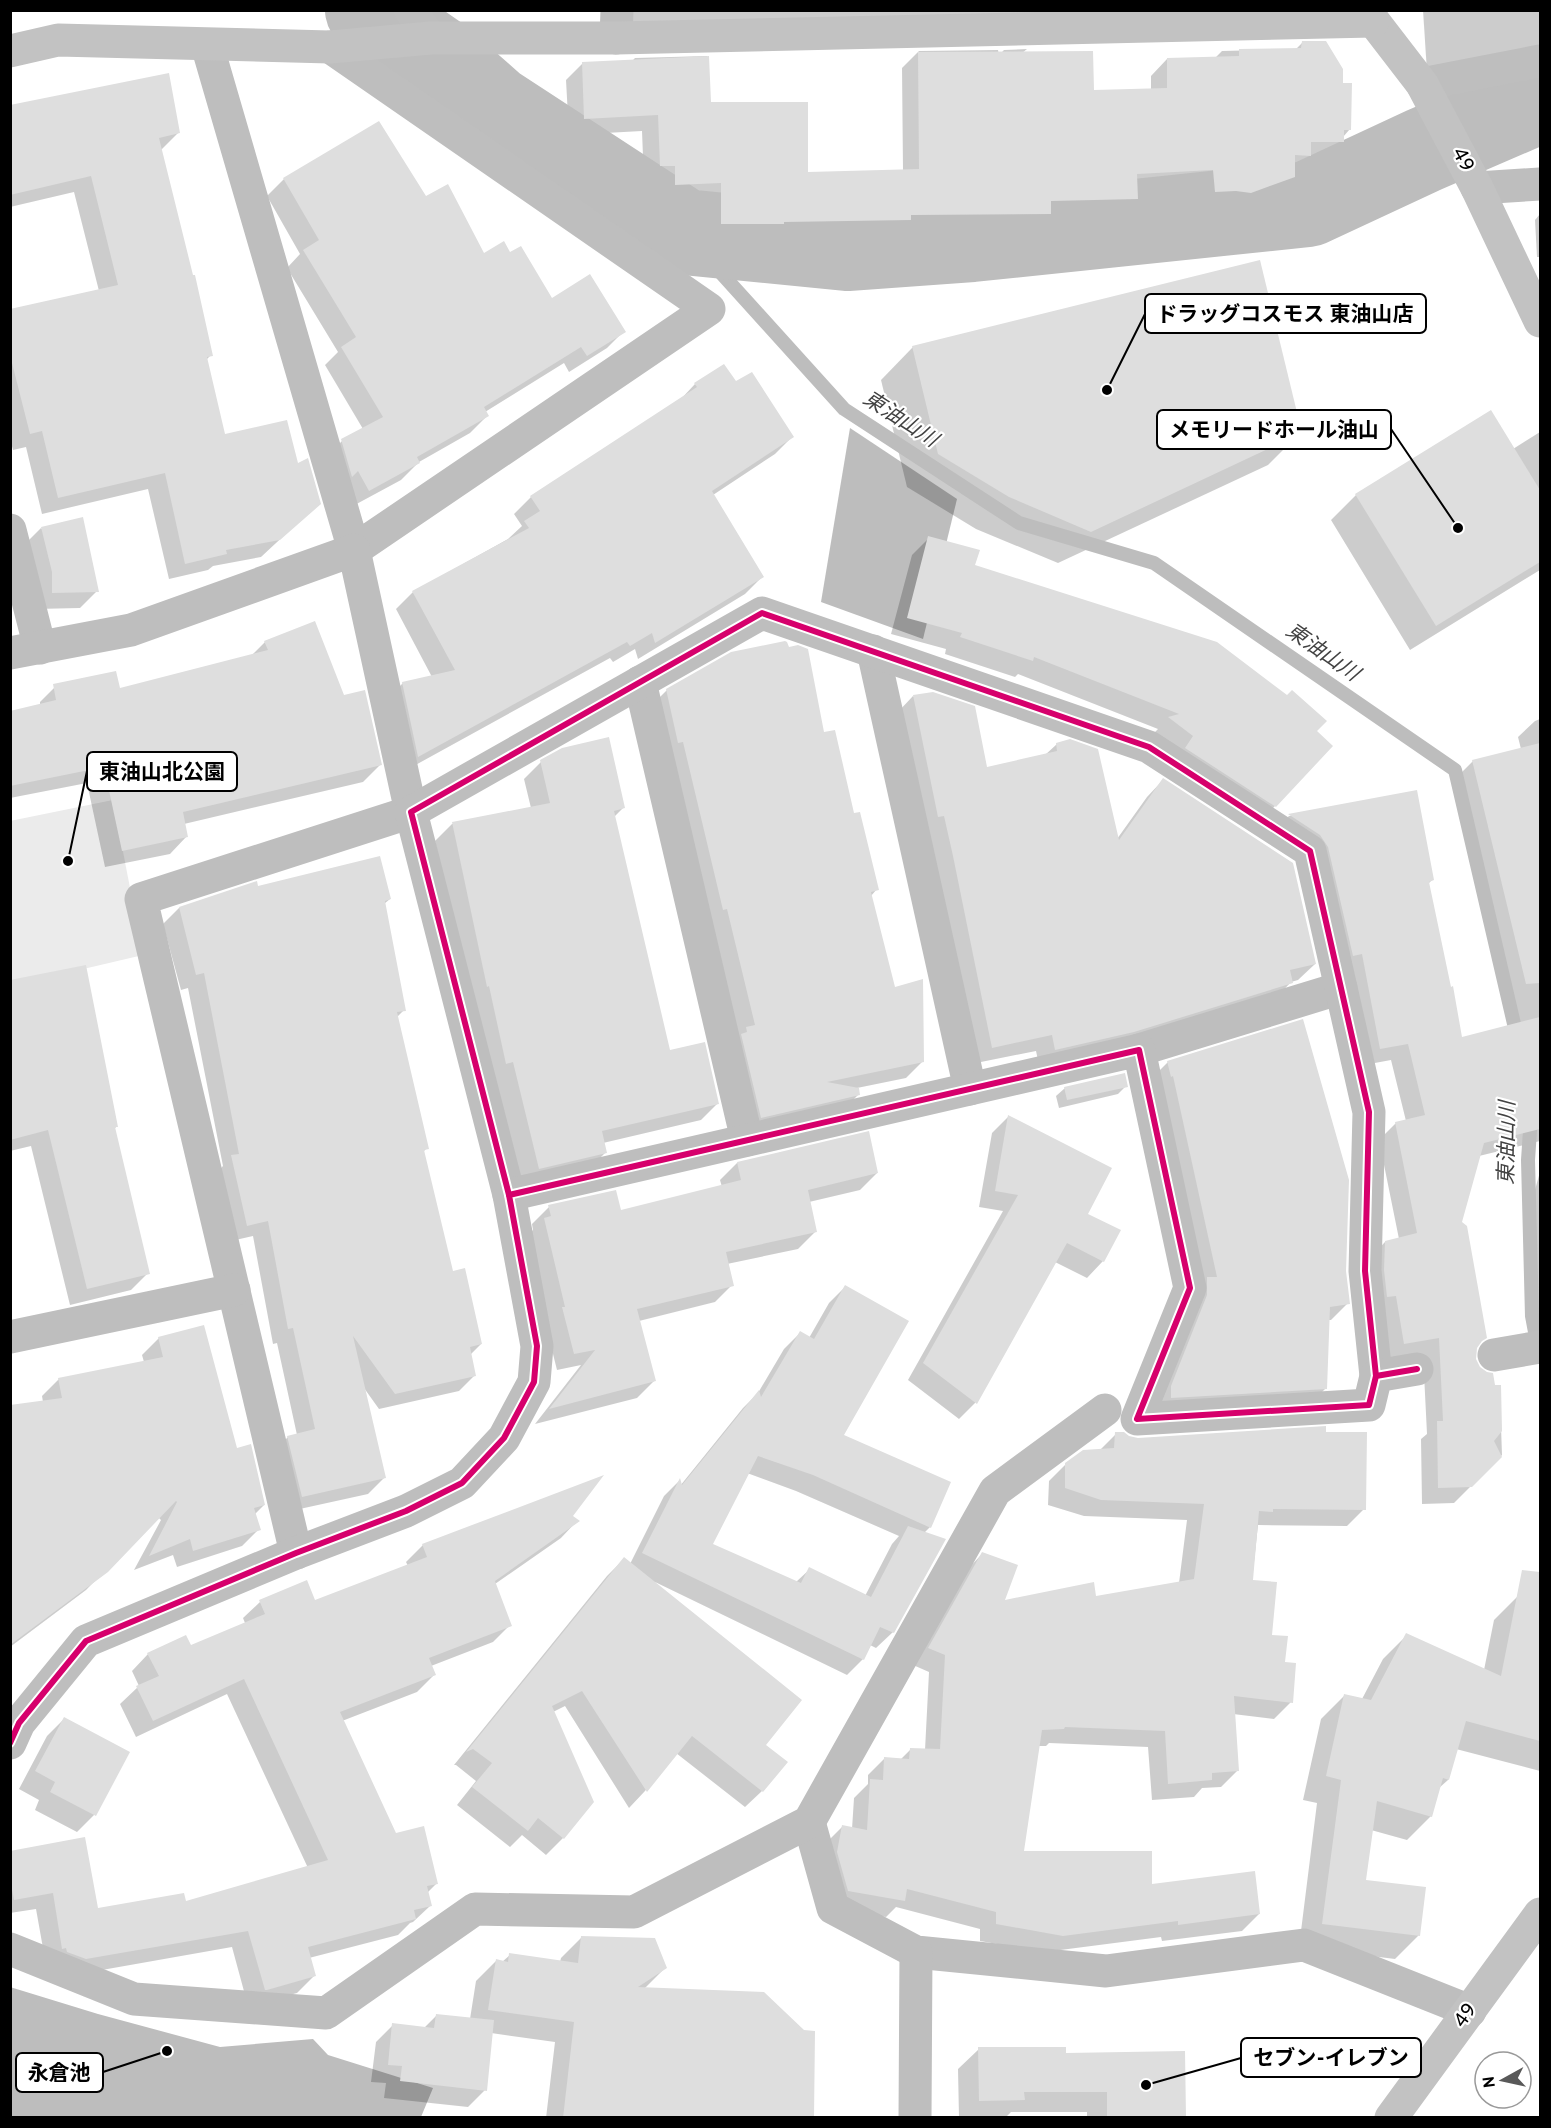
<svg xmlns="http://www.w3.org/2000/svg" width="1551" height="2128" viewBox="0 0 1551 2128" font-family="Overpass,'Noto Sans JP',sans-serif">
	<rect width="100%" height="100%" fill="#fff"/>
	<polygon fill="#ebebeb" points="113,800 143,955 11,986 10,821"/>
	<g fill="#bdbdbd">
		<polygon points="850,428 957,499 923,639 821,602"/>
		<polygon points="10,1987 98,2014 220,2047 313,2039 328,2055 433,2088 421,2117 11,2117"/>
	</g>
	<g fill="#0003" fill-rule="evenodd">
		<polygon points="606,10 1115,10 676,46"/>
		<polygon points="1540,10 1540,70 1427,72 1423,10"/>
		<polygon points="1302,43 1341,85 1350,129 1343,137 1343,142 1326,158 1307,158 1294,171 1294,177 1277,193 1234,209 1219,207 1199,208 1197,186 1136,189 1136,198 1120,214 1047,216 1033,230 898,231 893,236 768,238 766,240 705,240 706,198 659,200 659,182 644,182 642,131 569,135 566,80 583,63 632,61 635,58 707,56 710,104 807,173 903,171 902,68 919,51 998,50 999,55 1004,50 1027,49 1021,54 1092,91 1151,90 1151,76 1167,59 1215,58 1222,51 1296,49"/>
		<polygon points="10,107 178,133 161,150 211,355 206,360 224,436 297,465 319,503 261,557 213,566 208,570 169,579 148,489 42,514 26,447 13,450 10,439 10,311 99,291 74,192 10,207"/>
		<polygon points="379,123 426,198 484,255 510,254 551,300 624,331 607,348 569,372 564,363 485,412 487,416 470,433 419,462 401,480 351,507 325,458 342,441 363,429 325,365 338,352 287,268 300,254 267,196 284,179"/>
		<polygon points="1540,214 1540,257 1537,257 1535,220"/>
		<polygon points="913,347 1300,433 1268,465 1058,563 976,529 907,487 881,380"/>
		<polygon points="695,384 792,437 775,454 713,495 762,577 745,594 638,659 635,649 613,662 610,658 401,773 386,700 403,683 432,677 396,609 413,592 508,539 522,526 514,514 531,497 680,400"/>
		<polygon points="1540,432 1540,570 1410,650 1331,520 1356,495 1513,449"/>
		<polygon points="41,528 97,591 80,608 36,609 24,545"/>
		<polygon points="929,538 974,566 1315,731 1275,806 1258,823 1153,734 1158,729 1018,674 1015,677 945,654 946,649 891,634 912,555"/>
		<polygon points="265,642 343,697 380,765 363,782 184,824 187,836 170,854 105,867 87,783 10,798 10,712 40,706 40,702 57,685 119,690 252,655"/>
		<polygon points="667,690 823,734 877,889 871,896 894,989 923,1061 906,1078 857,1088 859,1094 842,1111 745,1134 650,707"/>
		<polygon points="913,696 986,769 1045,755 1057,744 1117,839 1147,797 1163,780 1315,964 1298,980 1291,982 1275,999 1039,1065 1036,1051 976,1063 897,713"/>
		<polygon points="1540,719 1540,1141 1479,1156 1460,1223 1475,1348 1474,1359 1501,1426 1502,1455 1454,1503 1422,1504 1421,1439 1427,1434 1423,1354 1388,1360 1369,1259 1385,1242 1399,1239 1379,1140 1396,1123 1406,1121 1391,1060 1364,1065 1312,863 1273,831 1289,816 1416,792 1432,880 1428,884 1461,1038 1515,1025 1457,777 1473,761 1521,749 1518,737 1535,721"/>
		<polygon points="541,762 623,808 614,817 669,1052 718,1103 701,1120 603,1143 605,1153 588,1170 522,1185 470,1003 435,841 452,824 531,808 524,779"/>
		<polygon points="256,887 390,899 384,904 404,1010 397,1017 427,1148 423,1152 452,1272 481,1344 470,1355 475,1375 459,1391 379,1409 364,1388 384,1478 368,1494 286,1512 272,1453 288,1437 297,1435 277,1343 273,1344 253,1236 231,1241 216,1173 223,1166 188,988 181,990 163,924 179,908"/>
		<polygon points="1168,1062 1345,1271 1348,1303 1331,1320 1328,1320 1326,1388 1309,1405 1155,1414 1191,1313 1151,1079"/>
		<polygon points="10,1079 117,1126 114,1129 148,1273 131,1290 70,1305 31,1146 10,1151"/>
		<polygon points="1126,1086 1118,1094 1059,1108 1056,1096 1065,1088"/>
		<polygon points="1008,1117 1086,1215 1103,1261 1087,1278 1055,1262 975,1403 959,1419 908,1380 1003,1211 979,1207 992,1133"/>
		<polygon points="737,1163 877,1173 860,1190 809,1202 815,1232 798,1249 727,1264 732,1285 715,1302 639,1321 654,1381 637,1398 535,1424 581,1365 557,1370 546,1326 527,1236 533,1230 532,1224 549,1207 620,1212 722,1187 720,1180"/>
		<polygon points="1540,1172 1540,1356 1529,1264 1534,1259 1527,1218"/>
		<path d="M845,1287L842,1436L930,1527L924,1533L893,1632L876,1648L870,1645L863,1659L847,1675L655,1582L764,1745L762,1791L745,1807L676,1753L645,1791L629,1808L565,1706L553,1712L592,1801L563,1838L546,1855L522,1835L510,1847L457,1805L476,1781L456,1765H454L607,1576L624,1559L630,1564L664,1496L679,1481L680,1486L743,1408L758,1393L784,1349L800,1333L809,1338L829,1303ZM747,1473L796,1491L899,1536L892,1544L865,1596L810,1569L796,1582L711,1545Z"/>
		<polygon points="159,1338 236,1449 264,1505 255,1514 259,1529 242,1546 177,1567 173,1555 134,1570 161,1520 158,1517 86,1590 10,1647 10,1407 43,1402 42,1396 59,1379 144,1362 142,1355"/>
		<polygon points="1116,1434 1138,1439 1324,1434 1364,1509 1347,1526 1258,1525 1252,1581 1270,1637 1283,1663 1291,1702 1274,1719 1233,1714 1238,1770 1221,1787 1202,1788 1194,1797 1152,1800 1148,1747 1049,1743 1046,1746 1038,1746 1022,1853 1259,1914 1242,1931 1162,1941 1161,1937 1045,1952 980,1941 980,1929 896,1907 886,1917 831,1907 825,1844 842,1827 852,1829 854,1798 868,1784 868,1775 885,1758 901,1759 911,1749 925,1750 929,1672 913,1665 966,1571 982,1554 1002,1602 1095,1598 1179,1583 1187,1520 1084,1516 1048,1505 1049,1481 1066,1464 1099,1451"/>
		<polygon points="571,1516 577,1521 561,1538 495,1584 510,1625 493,1642 431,1666 434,1675 417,1692 342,1721 395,1834 437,1883 427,1893 430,1906 413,1922 410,1923 398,1935 309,1958 314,1976 297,1993 248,2006 232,1947 68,1976 46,1965 36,1909 10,1913 10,1852 96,1910 185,1903 308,1868 227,1694 136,1737 120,1704 139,1686 132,1671 148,1654 190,1647 245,1623 243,1618 260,1602 314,1602 408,1566 406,1562 423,1545"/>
		<polygon points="1518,1596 1540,1601 1540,1771 1456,1749 1448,1780 1439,1788 1431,1816 1407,1840 1371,1830 1365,1881 1419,1935 1395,1959 1299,1947 1317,1803 1303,1800 1321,1719 1345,1695 1362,1699 1383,1659 1407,1635 1484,1670 1494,1620"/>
		<polygon points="64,1719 128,1753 94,1815 77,1832 35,1810 39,1800 19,1789 47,1736"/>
		<polygon points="581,1938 666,1967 644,1989 812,2118 546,2118 555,2042 491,2033 485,2090 468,2107 384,2098 386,2083 371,2082 376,2042 393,2025 424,2028 437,2015 470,2019 476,1981 496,1961 502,1962 510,1955 560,1962 561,1958"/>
		<polygon points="979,2049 1065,2054 1185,2118 1087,2118 1087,2112 1011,2112 1005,2118 959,2118 958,2069"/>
	</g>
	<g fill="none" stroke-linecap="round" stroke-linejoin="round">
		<g stroke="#bdbdbd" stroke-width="14">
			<polyline points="684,232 844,409 1019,523 1154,563 1455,770 1518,1041"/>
			<polyline points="1531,1116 1528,1160 1532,1316 1538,1348"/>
		</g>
		<polyline stroke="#bdbdbd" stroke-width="86" points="368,10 437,58 494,108 684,232 847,248 972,239 1308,204 1424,150 1540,100"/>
	</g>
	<g fill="#dedede">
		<polygon points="1302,41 1326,41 1343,69 1343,83 1352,83 1351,130 1344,130 1344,142 1311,142 1311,156 1295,155 1295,177 1251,193 1236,191 1215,192 1213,170 1137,174 1138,199 1051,201 1051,214 911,215 911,220 784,222 784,224 721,224 721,183 675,185 675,166 660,166 658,115 584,119 582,62 709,56 711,102 808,102 808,172 919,169 918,52 1093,51 1094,90 1167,88 1167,58 1239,56 1239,49 1301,48"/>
		<polygon points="169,73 180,133 159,138 193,275 195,275 213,356 207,357 225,434 287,420 298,463 308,458 321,504 280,540 226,550 227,554 185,564 165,473 58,498 42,431 30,434 10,355 10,309 118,285 91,176 10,195 10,105"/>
		<polygon points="379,121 426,196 448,184 484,253 504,241 510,252 521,246 552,298 590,274 626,332 587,356 581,347 484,407 489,416 417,457 420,463 369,491 358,471 352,477 341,439 383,417 341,347 356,337 303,250 319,240 283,178"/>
		<polygon points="1260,260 1302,433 1091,532 1009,497 938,454 912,346"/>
		<polygon points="724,364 736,381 752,372 794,437 712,491 764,577 655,643 652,633 630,646 627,642 418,757 402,682 455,670 412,591 529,528 524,521 540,511 530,496 697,387 694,383"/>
		<polygon points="1491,410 1540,490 1540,562 1436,626 1355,494"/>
		<polygon points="83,517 99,592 52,593 52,572 41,527"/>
		<polygon points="928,536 980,550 975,565 1217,642 1287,695 1292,690 1327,721 1317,731 1333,746 1276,807 1185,748 1193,736 1168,717 1179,714 1034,657 1033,661 960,637 962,633 907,618"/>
		<polygon points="315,621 344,695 365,690 382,765 183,812 188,837 122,851 104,767 10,786 10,711 56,700 53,684 116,671 120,688 268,650 264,641"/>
		<polygon points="785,641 787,642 789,647 798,645 808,649 824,732 835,730 854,813 860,812 879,890 871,892 895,987 923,979 924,1062 827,1082 859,1088 860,1095 761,1118 741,1034 747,1032 746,1027 755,1025 727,909 723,910 683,742 678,743 666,689 731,652"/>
		<polygon points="933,692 975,706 987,767 1057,751 1056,743 1070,739 1098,749 1119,840 1163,778 1293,863 1316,964 1290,970 1293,983 1134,1032 1055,1050 1052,1035 992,1048 953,856 944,816 938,817 913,695"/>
		<polygon points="609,737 625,808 614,811 670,1050 705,1042 719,1104 602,1131 607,1153 539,1169 513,1062 506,1064 489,986 487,987 452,822 550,803 540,760 562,748"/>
		<polygon points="1540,743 1540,983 1526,984 1472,760"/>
		<polygon points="1417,790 1434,880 1429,882 1451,987 1453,986 1462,1037 1540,1017 1540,1129 1484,1143 1462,1222 1467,1226 1487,1338 1482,1341 1477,1348 1476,1359 1480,1367 1487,1372 1493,1373 1495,1385 1501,1385 1502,1431 1494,1441 1502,1457 1472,1487 1438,1488 1437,1421 1443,1421 1439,1338 1404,1344 1396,1296 1387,1297 1384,1270 1385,1241 1417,1233 1395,1122 1425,1115 1408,1044 1380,1049 1362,954 1353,956 1328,847 1320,835 1288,814"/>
		<polygon points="380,856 391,899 385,901 406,1011 397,1012 429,1149 424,1150 453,1271 465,1268 482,1344 470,1347 476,1376 395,1394 353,1336 386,1478 302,1497 287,1436 315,1429 293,1328 288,1329 268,1221 247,1226 231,1155 239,1154 204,973 196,975 179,907 257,881 258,886"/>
		<polygon points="86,965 118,1127 115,1127 150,1274 87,1289 48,1130 10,1140 10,980"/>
		<polygon points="1303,1019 1349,1180 1346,1271 1350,1304 1330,1307 1327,1389 1171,1398 1171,1386 1207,1295 1207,1277 1217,1277 1173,1076 1171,1077 1167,1061"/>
		<polygon points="1125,1073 1128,1087 1067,1100 1064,1087"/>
		<polygon points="1008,1115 1112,1168 1088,1214 1121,1230 1104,1262 1067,1243 977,1404 923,1363 1018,1195 995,1191"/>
		<polygon points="869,1131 878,1173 808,1190 817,1232 726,1252 734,1286 637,1309 656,1381 549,1409 595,1350 574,1354 562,1307 565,1307 544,1218 551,1216 548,1205 616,1190 621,1210 741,1180 737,1162"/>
		<polygon points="845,1285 909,1321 844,1435 951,1482 931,1528 813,1475 758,1456 713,1544 801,1583 809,1567 871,1597 908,1526 946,1539 894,1633 880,1627 864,1660 642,1553 680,1478 682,1485 759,1390 761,1397 800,1331 814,1339"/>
		<polygon points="204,1325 237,1448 251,1444 265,1505 254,1508 261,1530 193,1551 190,1539 149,1556 177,1502 176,1501 108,1572 10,1645 10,1405 62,1398 58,1378 163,1357 158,1337"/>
		<polygon points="1326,1426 1326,1432 1367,1432 1366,1510 1273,1509 1273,1512 1259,1511 1253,1580 1277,1582 1272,1635 1288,1636 1285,1662 1296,1663 1293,1703 1234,1696 1239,1771 1212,1773 1212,1780 1168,1784 1165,1731 1065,1727 1064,1729 1042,1730 1024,1851 1152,1851 1152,1884 1255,1871 1260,1914 1178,1925 1178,1921 1063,1936 996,1924 996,1912 907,1889 905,1901 848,1891 837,1852 842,1825 867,1830 870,1779 883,1780 884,1757 909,1759 910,1748 940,1749 945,1655 928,1648 982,1552 1018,1565 1005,1600 1094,1582 1096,1596 1194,1579 1204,1504 1101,1500 1065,1488 1065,1463 1083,1450 1114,1448 1115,1432 1124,1432 1129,1436 1138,1438"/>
		<polygon points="604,1475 573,1516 580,1521 495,1581 512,1626 429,1658 436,1675 340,1712 396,1833 424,1826 438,1884 427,1886 432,1906 414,1910 416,1919 308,1947 316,1976 267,1990 265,1990 248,1931 86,1959 67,1952 66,1948 62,1949 53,1893 14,1900 10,1879 10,1851 85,1837 98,1908 184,1893 186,1901 328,1860 244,1679 153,1721 136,1686 159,1676 147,1653 186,1635 191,1645 265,1614 259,1600 307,1580 315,1600 427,1557 422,1544"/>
		<polygon points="624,1557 802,1700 766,1745 788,1762 763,1792 692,1736 647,1792 582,1691 552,1706 594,1802 564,1839 538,1818 528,1831 472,1787 492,1763 473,1749 466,1752"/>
		<polygon points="1522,1570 1540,1572 1540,1741 1466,1721 1449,1780 1443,1778 1432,1817 1377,1801 1366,1880 1426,1887 1420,1936 1322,1924 1341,1780 1326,1776 1344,1694 1371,1700 1406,1633 1501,1676"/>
		<polygon points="64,1717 130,1752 96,1816 50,1792 55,1782 35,1771"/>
		<polygon points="581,1936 655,1938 667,1968 638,1987 764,1992 804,2030 815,2031 814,2118 563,2118 574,2022 488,2010 496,1959 508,1962 509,1953 578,1963"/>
		<polygon points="436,2014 494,2020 487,2091 400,2081 402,2066 388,2065 392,2023 434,2028"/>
		<polygon points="978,2047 1066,2047 1066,2053 1185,2051 1186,2118 1107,2118 1107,2092 1024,2092 1025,2100 979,2101"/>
	</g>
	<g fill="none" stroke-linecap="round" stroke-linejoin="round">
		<g stroke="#bebebe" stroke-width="33">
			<polyline points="410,10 431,38"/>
			<polyline points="616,38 617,10"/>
			<polyline points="207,45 354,550 709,309 330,47"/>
			<polyline points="1422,84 1540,61"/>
			<polyline points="1477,188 1540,184"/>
			<polyline points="10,530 40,648"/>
			<polyline points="873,651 970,1089"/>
			<polyline points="10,653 131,630 354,550 411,812 141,899 296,1553"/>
			<polyline points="640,682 747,1140"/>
			<polyline points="1139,1050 1341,988"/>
			<polyline points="509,1195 411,812 762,613 1149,747 1310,851 1369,1112 1365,1271 1376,1376"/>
			<polyline points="10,1337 234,1290"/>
			<polyline points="1494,1355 1540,1347"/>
			<polyline points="10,1743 19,1723 86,1641 296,1553 406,1511 462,1483 504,1438 534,1382 537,1346 509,1195 1139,1050 1190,1288 1137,1419 1369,1405 1376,1376 1417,1369"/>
			<polyline points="809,1822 833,1908 916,1952 1106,1971 1304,1945 1470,2011"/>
			<polyline points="10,1949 134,1999 326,2013 475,1909 634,1912 809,1822 995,1491 1105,1410"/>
			<polyline points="915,2118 916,1952"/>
		</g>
		<g stroke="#c2c2c2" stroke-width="33">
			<polyline points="1365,10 1422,84 1477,188 1540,321"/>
			<polyline points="10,51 58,40 330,47 431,38 616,38 1373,21"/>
			<polyline points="1391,2118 1540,1914"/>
		</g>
		<defs>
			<g id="cycleway">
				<polyline points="509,1195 411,812 762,613 1149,747 1310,851 1369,1112 1365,1271 1376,1376"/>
				<polyline points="10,1743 19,1723 86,1641 296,1553 406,1511 462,1483 504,1438 534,1382 537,1346 509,1195 1139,1050 1190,1288 1137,1419 1369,1405 1376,1376 1417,1369"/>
			</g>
		</defs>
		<use href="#cycleway" stroke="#fff" stroke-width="10"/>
		<use href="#cycleway" stroke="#d6006c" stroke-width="6"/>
	</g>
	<g text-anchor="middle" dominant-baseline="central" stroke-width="4.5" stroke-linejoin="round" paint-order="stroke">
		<g font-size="20" fill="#000" stroke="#fff">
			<text transform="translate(1462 160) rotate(62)">49</text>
			<text transform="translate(1466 2016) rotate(-54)">49</text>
		</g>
		<g font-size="21" font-style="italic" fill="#424242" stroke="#fff">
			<text transform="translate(900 420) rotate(33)">東油山川</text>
			<text transform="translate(1322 653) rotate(35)">東油山川</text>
			<text transform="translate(1508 1143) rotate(-89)">東油山川</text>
		</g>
	</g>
	<path fill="none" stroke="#000" stroke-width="2" d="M1107 390L1145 314M1458 528L1391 429M68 861L87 771M1146 2085L1241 2058M167 2051L103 2072"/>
	<g fill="#000" stroke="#fff" stroke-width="2">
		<circle cx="1107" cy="390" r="6"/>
		<circle cx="1458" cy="528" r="6"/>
		<circle cx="68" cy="861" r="6"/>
		<circle cx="1146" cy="2085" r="6"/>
		<circle cx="167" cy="2051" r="6"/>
	</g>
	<g fill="#fff" stroke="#000" stroke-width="2">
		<rect x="1145" y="294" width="281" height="39" rx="6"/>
		<rect x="1157" y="410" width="234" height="39" rx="6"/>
		<rect x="87" y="752" width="150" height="39" rx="6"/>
		<rect x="1241" y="2038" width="180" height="39" rx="6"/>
		<rect x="16" y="2053" width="87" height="39" rx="6"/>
	</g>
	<g font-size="21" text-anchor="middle" font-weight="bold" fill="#000">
		<text x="1285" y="321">ドラッグコスモス 東油山店</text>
		<text x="1274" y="437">メモリードホール油山</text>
		<text x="162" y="779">東油山北公園</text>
		<text x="1331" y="2065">セブン-イレブン</text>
		<text x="59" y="2080">永倉池</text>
	</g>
	<rect width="1551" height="2128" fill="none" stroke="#000000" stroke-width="24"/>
	<g transform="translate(1503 2080) rotate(262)"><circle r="28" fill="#ffffff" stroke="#999999" stroke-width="1.5"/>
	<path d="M0-4.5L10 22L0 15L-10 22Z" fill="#595959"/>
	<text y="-9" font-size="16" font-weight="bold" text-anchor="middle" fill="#000000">N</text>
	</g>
</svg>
